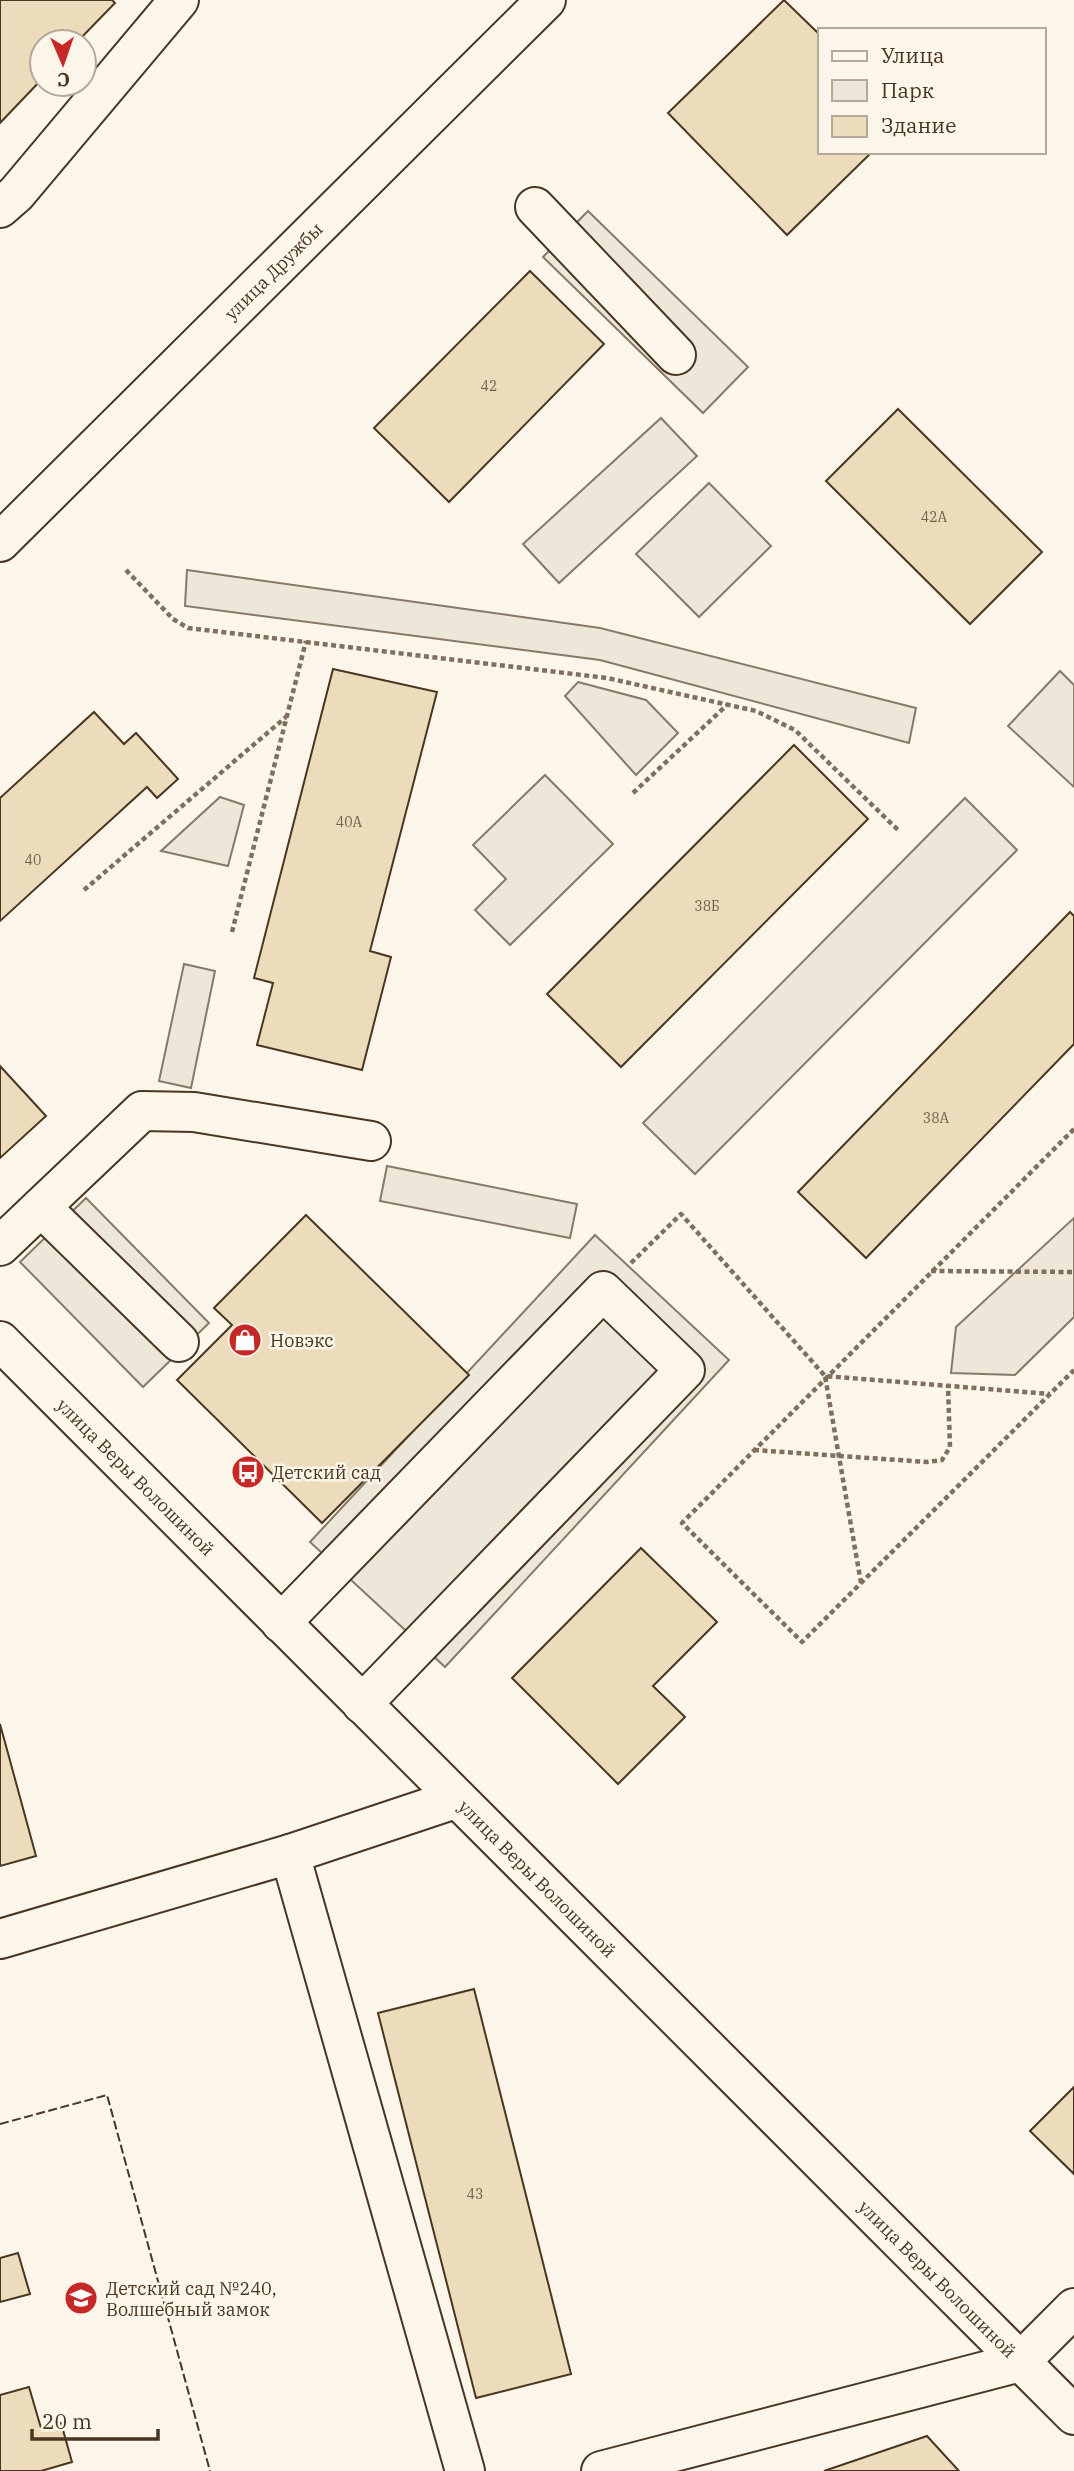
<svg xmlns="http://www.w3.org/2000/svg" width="1074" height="2471" viewBox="0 0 1074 2471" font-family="'IBM Plex Serif',serif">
	<rect width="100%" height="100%" fill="#fbf6e9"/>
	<g fill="#ede6d9" stroke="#887966" stroke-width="2">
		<polygon points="578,682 646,700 678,733 636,775 565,696"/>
		<polygon points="220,797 244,805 228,866 161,851"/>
		<polygon points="1074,1218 1074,1317 1015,1375 951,1373 956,1327"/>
	</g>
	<g fill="#ede7d9" stroke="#887966" stroke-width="2">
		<polygon points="588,211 748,367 703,413 543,257"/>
		<polygon points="661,418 697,456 559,583 523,544"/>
		<polygon points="709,483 771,546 699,617 636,554"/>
		<polygon points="187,570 600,628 916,708 909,743 600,660 185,606"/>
		<polygon points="1060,671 1074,685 1074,787 1008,726"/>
		<polygon points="545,775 613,844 510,945 475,910 506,879 473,845"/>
		<polygon points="965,798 1017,850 695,1174 643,1123"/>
		<polygon points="184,964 215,971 191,1088 159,1081"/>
		<polygon points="387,1166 577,1204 570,1238 380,1201"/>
		<polygon points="86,1198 209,1323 143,1387 20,1262"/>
		<polygon points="595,1235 729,1360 445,1667 310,1542"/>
	</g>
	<g fill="#ecdcbc" stroke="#4a3520" stroke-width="2">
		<polygon points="0,0 112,0 115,3 77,42 42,42 42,79 0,123"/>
		<polygon points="784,0 820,35 820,152 872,152 787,235 668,113"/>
		<polygon points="530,271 604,344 449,502 374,428"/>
		<polygon points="898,409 1042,552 970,624 826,481"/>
		<polygon points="333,669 437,692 370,951 391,957 362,1070 257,1045 273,983 254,978"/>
		<polygon points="94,712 124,744 136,733 178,779 157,798 147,787 0,921 0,798"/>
		<polygon points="794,745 868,819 621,1067 547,994"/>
		<polygon points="1070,912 1074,916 1074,1044 866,1258 798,1192"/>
		<polygon points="0,1066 46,1116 0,1158"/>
		<polygon points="306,1215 469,1375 322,1523 177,1380 232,1325 214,1308"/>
		<polygon points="641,1548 717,1622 653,1686 685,1717 618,1784 512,1678"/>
		<polygon points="0,1724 36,1856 0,1866"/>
		<polygon points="474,1989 571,2374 476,2398 378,2013"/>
		<polygon points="1074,2087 1074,2174 1030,2131"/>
		<polygon points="18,2253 30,2294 0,2302 0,2258"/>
		<polygon points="29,2387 41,2428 61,2423 72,2462 41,2471 0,2471 0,2395"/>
		<polygon points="927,2436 959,2471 824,2471"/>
	</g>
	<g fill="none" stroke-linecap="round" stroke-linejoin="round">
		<defs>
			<g id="minor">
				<polyline points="535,207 676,355"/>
				<polyline points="0,208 16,194 179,0"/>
				<path id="s1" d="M0,542L546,0"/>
				<polyline points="41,1207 179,1342"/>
				<polyline points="0,1246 142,1111 194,1112 371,1141"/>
				<path id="s2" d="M0,1341L1074,2415"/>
				<polyline points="281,1623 603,1291 685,1370 362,1704"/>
				<polyline points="290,1854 465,2471"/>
				<polyline points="0,1939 290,1854 455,1799"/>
				<polyline points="601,2471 1020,2362 1074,2308"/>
			</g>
		</defs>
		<use href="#minor" stroke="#4a3520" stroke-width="42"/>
		<g stroke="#7f6f5c" stroke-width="4.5" stroke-dasharray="5 3.5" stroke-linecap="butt">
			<polyline points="126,570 173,619 188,628 607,678 756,711 795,730 898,830"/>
			<polyline points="633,793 727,705"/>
			<polyline points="84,890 286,717"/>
			<polyline points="232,932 306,641"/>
			<polyline points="1074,1129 682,1523 802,1642 1074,1370"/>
			<polyline points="631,1263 681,1214 825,1376"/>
			<polyline points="931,1271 1074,1272"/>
			<polyline points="754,1450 927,1462 942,1460 950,1447 948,1385"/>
			<polyline points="861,1583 825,1376 1050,1394"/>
		</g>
		<use href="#minor" stroke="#fbf6e9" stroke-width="38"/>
		<polyline stroke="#4a3520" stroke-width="2" stroke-dasharray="9 3.5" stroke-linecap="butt" points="0,2124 107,2095 210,2471"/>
	</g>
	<defs>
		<symbol id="shop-disc" viewBox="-11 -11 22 22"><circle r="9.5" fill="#c62828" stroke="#fbf6e9"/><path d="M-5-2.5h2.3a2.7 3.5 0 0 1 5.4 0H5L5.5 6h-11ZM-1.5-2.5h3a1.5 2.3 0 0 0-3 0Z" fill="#fff"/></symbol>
		<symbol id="bus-disc" viewBox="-11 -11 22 22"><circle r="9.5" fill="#c62828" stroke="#fbf6e9"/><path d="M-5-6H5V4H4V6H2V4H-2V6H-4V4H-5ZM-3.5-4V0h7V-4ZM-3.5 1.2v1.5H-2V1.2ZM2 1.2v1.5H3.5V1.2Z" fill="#fff"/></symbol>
		<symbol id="school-disc" viewBox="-11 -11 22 22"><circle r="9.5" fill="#c62828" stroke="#fbf6e9"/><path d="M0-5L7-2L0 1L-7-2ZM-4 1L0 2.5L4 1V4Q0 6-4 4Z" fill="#fff"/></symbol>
	</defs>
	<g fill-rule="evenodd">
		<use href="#shop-disc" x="226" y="1321" width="38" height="38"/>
		<use href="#bus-disc" x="229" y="1453" width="38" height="38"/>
		<use href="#school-disc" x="62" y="2279" width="38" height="38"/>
	</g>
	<g text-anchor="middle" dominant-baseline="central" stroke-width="5" stroke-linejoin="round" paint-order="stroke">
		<g font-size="14" fill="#725f47">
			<text x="489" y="386">42</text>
			<text x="934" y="517">42А</text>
			<text x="349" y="822">40А</text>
			<text x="33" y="860">40</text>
			<text x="707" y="906">38Б</text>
			<text x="936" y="1118">38А</text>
			<text x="475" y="2194">43</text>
		</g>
		<g font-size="18" fill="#4a3520" stroke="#fbf6e9">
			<text stroke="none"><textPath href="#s1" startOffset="385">улица Дружбы</textPath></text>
			<text stroke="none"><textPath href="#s2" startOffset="192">улица Веры Волошиной</textPath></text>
			<text stroke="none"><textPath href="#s2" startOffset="760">улица Веры Волошиной</textPath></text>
			<text stroke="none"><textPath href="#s2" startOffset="1326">улица Веры Волошиной</textPath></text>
		</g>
		<g font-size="18" fill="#4a3520" stroke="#fbf6e9" text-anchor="start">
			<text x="270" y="1340">Новэкс</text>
			<text x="272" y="1472">Детский сад</text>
			<text x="106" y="2288">Детский сад №240,<tspan x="106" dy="21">Волшебный замок</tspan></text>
		</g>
	</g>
	<rect x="818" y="28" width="228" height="126" fill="#fbf6e9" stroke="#b4a999" stroke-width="2"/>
	<rect x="832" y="51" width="35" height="10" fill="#fbf6e9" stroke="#b4a999" stroke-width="2"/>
	<text x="881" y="63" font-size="21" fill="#4a3520">Улица</text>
	<rect x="832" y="80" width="35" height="21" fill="#ede6d9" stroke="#b4a999" stroke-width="2"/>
	<text x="881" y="98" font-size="21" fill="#4a3520">Парк</text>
	<rect x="832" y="116" width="35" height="21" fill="#ecdcbc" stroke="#b4a999" stroke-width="2"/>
	<text x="881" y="133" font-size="21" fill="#4a3520">Здание</text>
	<g transform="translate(63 63) rotate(178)"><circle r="33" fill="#fbf6e9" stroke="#b4a999" stroke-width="2"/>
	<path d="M0-5L12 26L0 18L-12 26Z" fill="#c62828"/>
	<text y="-10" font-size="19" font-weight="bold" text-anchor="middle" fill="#4a3520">С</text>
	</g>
	<path d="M32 2429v10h126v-10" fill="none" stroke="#4a3520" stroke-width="3.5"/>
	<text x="42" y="2429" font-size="21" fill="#4a3520" stroke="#fbf6e9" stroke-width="5" paint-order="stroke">20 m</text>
</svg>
